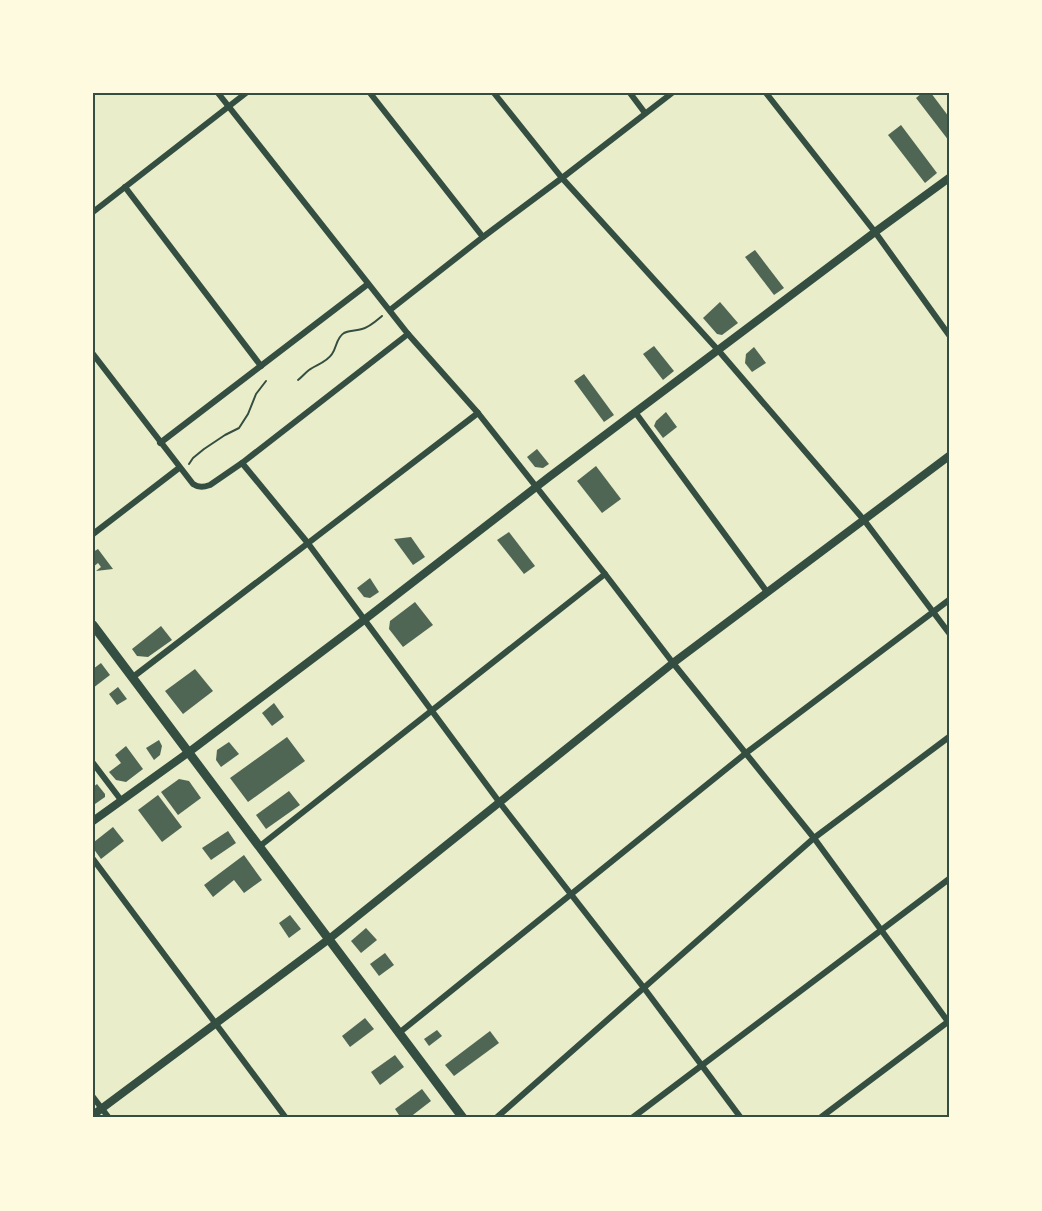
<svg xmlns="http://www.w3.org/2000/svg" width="1042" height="1211" viewBox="0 0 1042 1211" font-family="'Crimson Pro',serif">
	<rect width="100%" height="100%" fill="#e9edc9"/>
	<g fill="#4f6655">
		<polygon points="922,93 931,93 949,117 949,141 916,98"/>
		<polygon points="901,125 937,173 925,183 888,135"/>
		<polygon points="755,250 784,288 774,295 745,257"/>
		<polygon points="720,302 738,323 722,335 717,334 703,318"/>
		<polygon points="654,346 674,371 663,380 643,354"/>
		<polygon points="754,347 766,363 752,372 745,363 746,354"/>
		<polygon points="584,374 614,415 604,422 574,381"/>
		<polygon points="666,412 677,427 663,438 654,426 656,421"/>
		<polygon points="537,449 549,464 543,468 535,467 527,457"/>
		<polygon points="596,466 621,499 602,513 577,481"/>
		<polygon points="509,532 535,566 524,574 497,540"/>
		<polygon points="411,537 425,557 413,565 394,539"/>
		<polygon points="98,549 113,569 96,571 101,567 98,563 93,567 93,552"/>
		<polygon points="370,578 379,592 370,598 364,597 357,588"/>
		<polygon points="415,602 433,625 403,647 389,629 390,621"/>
		<polygon points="161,626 172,640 148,657 137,656 132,649"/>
		<polygon points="101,663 110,675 93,688 93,669"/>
		<polygon points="195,669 213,691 183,714 165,691"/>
		<polygon points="118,687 127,699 117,705 109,694"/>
		<polygon points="274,703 284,717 272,726 262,713"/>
		<polygon points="287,737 305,761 248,802 230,778"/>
		<polygon points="159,740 162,746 160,755 154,760 146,748"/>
		<polygon points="229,742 239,754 221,767 216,760 217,750"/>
		<polygon points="126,746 143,769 126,782 116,780 109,772 121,763 115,755"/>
		<polygon points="179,779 189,781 201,798 178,815 161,792"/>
		<polygon points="97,784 105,794 105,797 95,804 93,802 93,787"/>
		<polygon points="289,791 300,805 266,829 256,815"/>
		<polygon points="158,795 182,827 162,842 138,810"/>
		<polygon points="113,827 124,841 101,859 93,848 94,842"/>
		<polygon points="228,831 236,843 211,860 202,848"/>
		<polygon points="244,855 262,880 244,893 234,880 213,897 204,885"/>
		<polygon points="290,915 301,929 289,938 279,923"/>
		<polygon points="366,928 377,940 361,953 351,941"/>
		<polygon points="385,953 394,965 379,976 370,964"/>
		<polygon points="365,1018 374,1029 350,1047 342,1036"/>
		<polygon points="437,1030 442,1036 429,1046 424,1039"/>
		<polygon points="490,1031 499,1043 454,1076 445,1065"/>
		<polygon points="395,1055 404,1067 380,1085 371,1072"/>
		<polygon points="422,1089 431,1101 409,1118 401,1118 395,1109"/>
	</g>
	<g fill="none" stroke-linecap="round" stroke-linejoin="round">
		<g stroke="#344e41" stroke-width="2">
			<path d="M298,380C302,377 305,373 309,370C316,365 327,362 332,354C337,347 336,338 344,333C350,330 356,331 362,329C370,327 376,321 382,316"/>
			<polyline points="189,464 193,458 204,449 225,435 239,428 248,414 256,394 266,381"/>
		</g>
		<g stroke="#344e41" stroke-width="6">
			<polyline points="218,93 408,334 478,413 605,574 673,663 814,838 949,1023"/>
			<polyline points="370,93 483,237"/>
			<polyline points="494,93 562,178 718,350 864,520 949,633"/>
			<polyline points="630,93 645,113"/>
			<polyline points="766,93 875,232 949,335"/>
			<polyline points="125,187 261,366"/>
			<polyline points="93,212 246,93"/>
			<polyline points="390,310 483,237 562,178 672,93"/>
			<path d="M93,354L193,484C199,488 204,487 210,485L242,463L408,334"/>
			<polyline points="635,412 767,592"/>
			<polyline points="160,443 368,284"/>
			<polyline points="242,463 307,542 500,803 644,988 741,1118"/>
			<polyline points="93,534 179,468"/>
			<polyline points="133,677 478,413"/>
			<polyline points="93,763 121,800"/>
			<polyline points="260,846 605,574"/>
			<polyline points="93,859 286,1118"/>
			<polyline points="399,1033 746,753 949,600"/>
			<polyline points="93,1097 109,1118"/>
			<polyline points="496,1118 814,838 949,737"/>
			<polyline points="632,1118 949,879"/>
			<polyline points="820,1118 949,1021"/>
		</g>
		<g stroke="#344e41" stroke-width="8">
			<polyline points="93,821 189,752 364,620 549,477 875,232 949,178"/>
			<polyline points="93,1115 329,939 673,663 949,456"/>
		</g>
		<polyline stroke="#344e41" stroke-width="9" points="93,625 463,1118"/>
	</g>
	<rect width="1042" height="1211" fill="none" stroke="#fefae0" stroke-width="189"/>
	<rect x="94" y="94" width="854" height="1022" fill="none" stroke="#344e41" stroke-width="2"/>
</svg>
